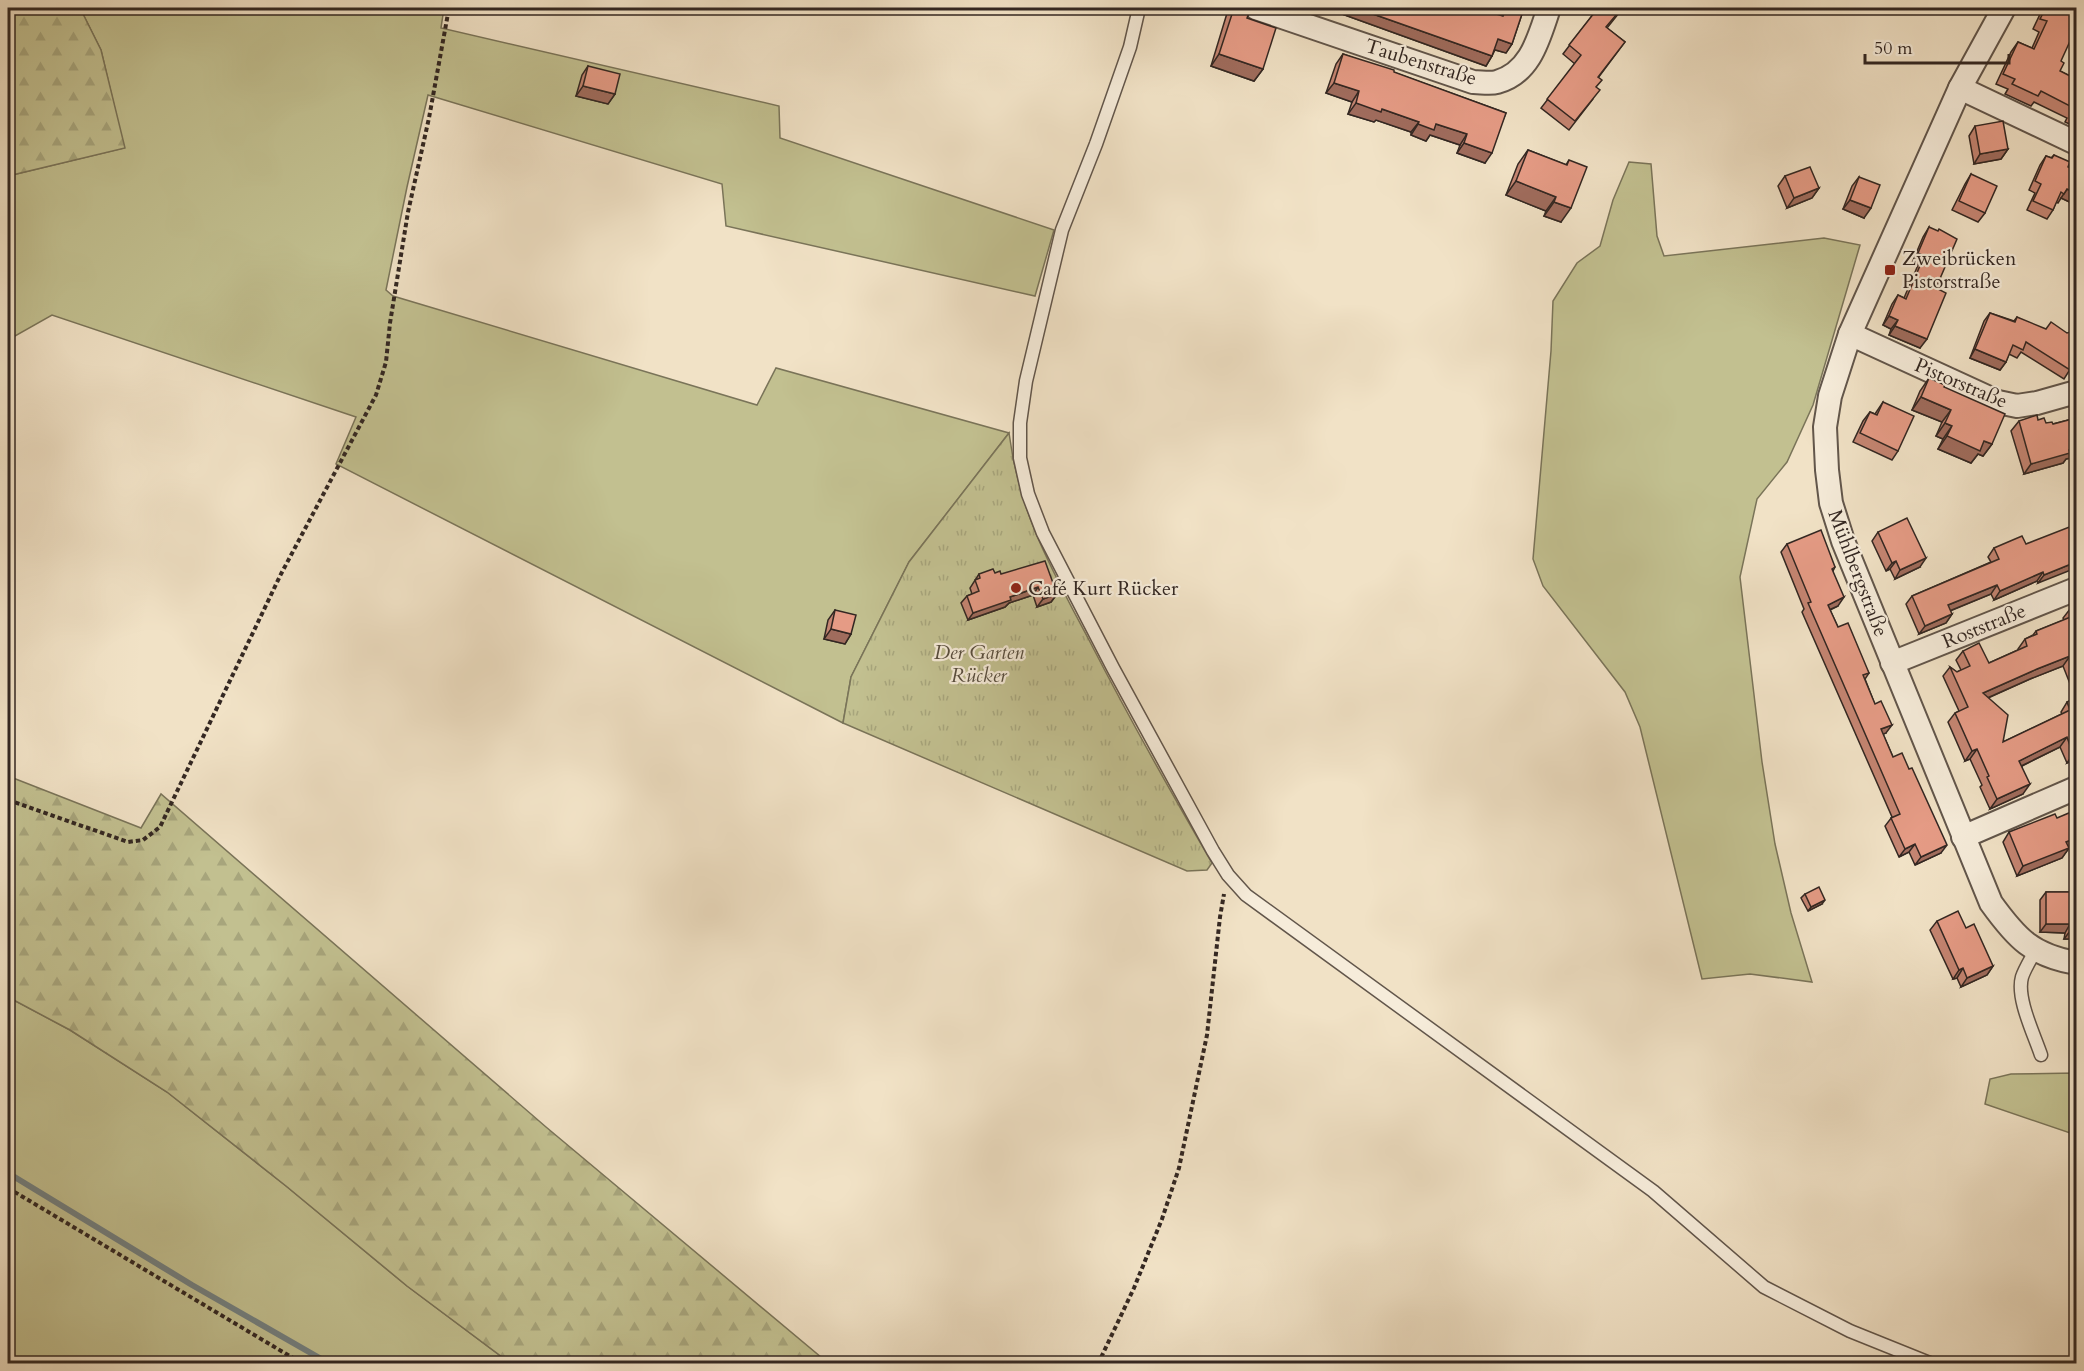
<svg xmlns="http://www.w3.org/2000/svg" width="2084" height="1371" viewBox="0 0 2084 1371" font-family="Cardo,serif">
	<defs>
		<pattern id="forest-firs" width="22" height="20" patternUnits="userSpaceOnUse" patternTransform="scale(1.5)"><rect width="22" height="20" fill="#c2c090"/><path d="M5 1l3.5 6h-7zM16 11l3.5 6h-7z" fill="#a7a57c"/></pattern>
		<pattern id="park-tufts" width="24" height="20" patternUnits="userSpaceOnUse" patternTransform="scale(1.5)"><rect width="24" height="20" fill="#c2c090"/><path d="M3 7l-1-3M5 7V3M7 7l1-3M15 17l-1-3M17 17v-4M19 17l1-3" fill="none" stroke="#a7a57c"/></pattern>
	</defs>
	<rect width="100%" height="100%" fill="#f1e2c6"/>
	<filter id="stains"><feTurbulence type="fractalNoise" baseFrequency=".00333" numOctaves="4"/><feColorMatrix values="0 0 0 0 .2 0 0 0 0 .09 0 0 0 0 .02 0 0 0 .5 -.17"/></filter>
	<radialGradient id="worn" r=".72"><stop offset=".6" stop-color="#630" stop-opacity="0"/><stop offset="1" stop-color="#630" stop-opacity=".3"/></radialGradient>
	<g fill="#c2c090" stroke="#7a7459" stroke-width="1.5">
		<polygon points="80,8 444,8 441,28 779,106 780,138 1054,230 1035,296 726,226 722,184 428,95 407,187 386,290 393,296 757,405 776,368 1009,433 909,562 851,677 843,723 336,464 356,417 52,315 8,340 8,176 124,148 101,50"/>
		<polygon points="1629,162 1651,164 1657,236 1664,256 1824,238 1860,245 1813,405 1787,462 1757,499 1740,577 1762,762 1775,844 1791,913 1812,982 1750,974 1702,979 1640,727 1625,692 1543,586 1533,559 1551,351 1553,301 1577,263 1600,246 1613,200"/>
		<polygon points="8,997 70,1030 167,1092 286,1186 407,1286 510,1363 8,1363"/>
		<polygon points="2076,1073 2076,1135 1985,1104 1990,1079 2011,1074"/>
	</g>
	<g fill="url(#forest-firs)" stroke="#7a7459" stroke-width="1.5">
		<polygon points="8,8 80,8 101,50 125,148 8,176"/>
		<polygon points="8,776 141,828 161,794 546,1127 828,1363 510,1363 407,1286 286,1186 167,1092 70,1030 8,997"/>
	</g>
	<path fill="url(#park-tufts)" stroke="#7a7459" stroke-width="1.5" d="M1009,433C1019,513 1052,570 1089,640C1128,716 1169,789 1212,863L1207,870L1187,871L843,723L851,677L909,562Z"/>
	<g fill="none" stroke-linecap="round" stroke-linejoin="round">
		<polyline stroke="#738080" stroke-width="6" points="8,1173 192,1285 330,1364"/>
		<defs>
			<g id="service">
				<polyline points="1139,8 1130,47 1096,144 1062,230 1026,381 1020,423 1020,458 1028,494 1043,533 1113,668 1213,851 1228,875 1246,895 1653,1191 1764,1287 1850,1331 1932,1364"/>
				<path d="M2035,951C2031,959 2025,968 2022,977C2016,998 2034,1034 2041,1055"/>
			</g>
			<g id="minor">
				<path d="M1256,8L1473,82C1481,82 1490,84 1497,82C1531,73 1539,37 1549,8"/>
				<path d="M2004,8L1960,88L1850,334L1830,396L1825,427L1827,470L1831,503L1843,541L1991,903C2017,939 2032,955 2076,963"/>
				<polyline points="1960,88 2076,143"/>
				<polyline points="1850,334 1998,402 2017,406 2037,403 2076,392"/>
				<polyline points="1892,663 2076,589"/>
				<polyline points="1963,837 2076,788"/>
			</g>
		</defs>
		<use href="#service" stroke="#62564b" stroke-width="15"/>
		<use href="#minor" stroke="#62564b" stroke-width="26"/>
		<g stroke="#332722" stroke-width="4" stroke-dasharray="4.5 3" stroke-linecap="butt">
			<polyline points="8,800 128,842 143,840 160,827 281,574 376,395 386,362 390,323 408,212 429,118 449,8"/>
			<polyline points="8,1188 303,1364"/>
			<polyline points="1098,1364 1134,1288 1162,1219 1179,1168 1207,1035 1220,917 1224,894"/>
		</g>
		<use href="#service" stroke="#f6ecda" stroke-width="12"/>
		<use href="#minor" stroke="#f6ecda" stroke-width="22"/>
	</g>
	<g fill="#c58572" stroke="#332722" stroke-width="1.5" fill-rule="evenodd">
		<polygon points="1230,8 1251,8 1247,18 1263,69 1254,81 1211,66 1228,10"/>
		<polygon points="1315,8 1500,15 1502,8 1524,8 1512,44 1506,53 1495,50 1492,56 1486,66 1331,10 1330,13"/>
		<polygon points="1590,8 1623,8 1607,28 1625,42 1598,78 1593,99 1569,130 1541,108 1575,64 1563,54 1595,12"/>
		<polygon points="2043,8 2072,8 2065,9 2060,71 2076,79 2076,127 2065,122 2067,118 2034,102 2031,106 2005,94 2008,89 1996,84 2011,52 2018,42 2032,48 2039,32 2033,29"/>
		<polygon points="1343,54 1506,113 1485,163 1457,153 1460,145 1430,135 1426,141 1411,135 1411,132 1376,120 1374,122 1348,114 1352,102 1326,93 1336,64"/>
		<polygon points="588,66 615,94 608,104 576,96 582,75"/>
		<polygon points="1975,126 2008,149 2001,159 1974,164 1969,136"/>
		<polygon points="1528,150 1566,165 1569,160 1561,222 1544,216 1546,211 1506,195 1518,164"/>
		<polygon points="2054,155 2068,167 2076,171 2076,205 2061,198 2058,203 2056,202 2053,210 2047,219 2027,210 2035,193 2029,190 2040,165 2046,156 2051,158"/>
		<polygon points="1971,174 1985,213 1978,222 1952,210 1965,184"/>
		<polygon points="1785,176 1819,188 1812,198 1787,208 1778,186"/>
		<polygon points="1859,177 1864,218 1843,209 1852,186"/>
		<polygon points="1929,227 1936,288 1920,348 1889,335 1891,329 1883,325 1892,304 1898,295 1904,298 1918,265 1912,263 1923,237"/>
		<polygon points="1990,313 2014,321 2017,317 2076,360 2064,379 2021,352 2017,358 2009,354 2006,362 2000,370 1970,358 1984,321"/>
		<polygon points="1929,378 1944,387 1992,444 1983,456 1978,454 1971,463 1938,449 1943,439 1936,436 1942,422 1912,410 1920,391"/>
		<polygon points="1883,402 1898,451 1892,460 1853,442 1863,421 1870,412 1875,414"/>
		<polygon points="2076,418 2076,457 2066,459 2063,463 2024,474 2011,431 2019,421 2038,420 2046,423 2053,424"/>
		<polygon points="1878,532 1920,567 1895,579 1890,569 1886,571 1872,541"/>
		<polygon points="2076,537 2038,583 2037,581 1994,600 1991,594 1950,611 1952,614 1946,623 1919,634 1906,604 1912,596 1991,562 1988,557 1994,548"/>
		<polygon points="1787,544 1835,567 1833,571 1838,606 1830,610 1838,627 1869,673 1865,679 1886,733 1883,734 1893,757 1941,853 1915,865 1909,852 1899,857 1885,826 1892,817 1802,612 1804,609 1781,552"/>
		<polygon points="995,573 1001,574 1057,594 1051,602 1037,607 1033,595 1009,603 1005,607 968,620 961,603 967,596 972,594 970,588 979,574"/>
		<path d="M2076,606V759L2067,763L2060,747L2022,766L2023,794L1990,809L1980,787L1982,785L1970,759L1965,761L1948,722L1955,713L1959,711L1943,676L1950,667L1957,672L1961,670L1956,660L1963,651L1989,663L2018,650V649L2025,639L2033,635L2036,631L2064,620L2063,618L2070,609ZM2063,666L2076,699L2067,702L2061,712L2062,714L2003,742L1988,698L2030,679Z"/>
		<polygon points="835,610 851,634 845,644 824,639 828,620"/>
		<polygon points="2009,832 2069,848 2062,858 2017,876 2003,842"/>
		<polygon points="2046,892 2076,892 2076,939 2064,939 2065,933 2040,932 2040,900"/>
		<polygon points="1805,894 1822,904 1808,911 1801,898"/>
		<polygon points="1937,921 1966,928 1993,966 1987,975 1961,987 1957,978 1953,979 1930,930"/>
	</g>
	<g fill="#a06c5d" stroke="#332722" stroke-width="1.5">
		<polygon points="1315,8 1356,8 1492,56 1486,66 1331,10 1330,13"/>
		<polygon points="1498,39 1512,44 1506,53 1492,49"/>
		<polygon points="1219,54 1263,69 1254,81 1211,66"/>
		<polygon points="1334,83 1359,91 1352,102 1326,93"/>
		<polygon points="583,86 615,94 608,104 576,96"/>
		<polygon points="1356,103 1382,109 1419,122 1411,132 1376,120 1374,122 1348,114"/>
		<polygon points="1418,124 1436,124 1467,134 1460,145 1430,135 1426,141 1411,135"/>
		<polygon points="1464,143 1492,153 1485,163 1457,153"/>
		<polygon points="2008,149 2001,159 1974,164 1980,154"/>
		<polygon points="1516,181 1556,197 1546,211 1506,195"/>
		<polygon points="1819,188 1812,198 1787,208 1794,198"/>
		<polygon points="2067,189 2076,193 2076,205 2061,198"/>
		<polygon points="1850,200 1871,208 1864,218 1843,209"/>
		<polygon points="1554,202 1571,208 1561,222 1544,216"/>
		<polygon points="1918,253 1924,256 1918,265 1912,263"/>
		<polygon points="1889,316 1898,320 1891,329 1883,325"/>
		<polygon points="1895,326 1927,339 1920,348 1889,335"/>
		<polygon points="1975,349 2006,362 2000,370 1970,358"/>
		<polygon points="1921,397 1951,410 1942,422 1912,410"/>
		<polygon points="1945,423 1952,426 1943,439 1936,436"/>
		<polygon points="1947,436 1984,441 1992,444 1983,456 1978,454 1971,463 1938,449"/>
		<polygon points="2076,448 2076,457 2066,459 2063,463 2024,474 2031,464"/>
		<polygon points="1926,558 1920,567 1895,579 1900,570"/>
		<polygon points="1896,561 1890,569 1886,571 1892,563"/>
		<polygon points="2076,562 2076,568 2038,583 2044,575"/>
		<polygon points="2043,572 2037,581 1994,600 2000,591"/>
		<polygon points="1997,585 1991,594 1942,614 1948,605"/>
		<polygon points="1038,587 1033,595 1009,603 1005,607 968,620 973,613 1010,597"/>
		<polygon points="1057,594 1051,602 1037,607 1043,599"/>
		<polygon points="1844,597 1838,606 1822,613 1828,605"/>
		<polygon points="1952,614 1946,623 1919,634 1925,626"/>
		<polygon points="831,629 851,634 845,644 824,639"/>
		<polygon points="2070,656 2063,666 2030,679 1976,703 1983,693 2037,669"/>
		<polygon points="1892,725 1886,733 1875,738 1881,729"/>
		<polygon points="2067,737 2060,747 2013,770 2019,761"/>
		<polygon points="1977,749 1970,759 1965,761 1972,751"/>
		<polygon points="2076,752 2076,759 2067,763 2073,754"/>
		<polygon points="2030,784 2023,794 1990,809 1997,799"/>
		<polygon points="2076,838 2076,845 2069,848 2062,858 2017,876 2023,866 2066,842"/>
		<polygon points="1915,844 1909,852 1899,857 1905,849"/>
		<polygon points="1947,845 1941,853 1915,865 1921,857"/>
		<polygon points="1825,900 1822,904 1808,911 1811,907"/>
		<polygon points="2046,924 2070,924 2065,933 2040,932"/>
		<polygon points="2070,931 2076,931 2076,939 2064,939"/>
		<polygon points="1993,966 1987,975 1961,987 1967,978"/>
		<polygon points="1963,968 1957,978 1953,979 1959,970"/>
	</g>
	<g fill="#e59b85" stroke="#332722" stroke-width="1.5">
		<polygon points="1234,8 1251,8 1247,18 1276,28 1263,69 1219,54"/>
		<polygon points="1356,8 1477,8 1503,16 1506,8 1524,8 1512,44 1498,39 1492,56"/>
		<polygon points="1598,8 1622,8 1606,27 1625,42 1598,77 1602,80 1596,87 1600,90 1575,121 1547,99 1581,55 1569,45"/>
		<polygon points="2046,8 2062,8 2076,14 2076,28 2061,61 2064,63 2060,71 2076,79 2076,114 2072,112 2074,108 2041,91 2038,96 2012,84 2015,79 2003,74 2018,42 2034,49 2047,21 2040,19"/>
		<polygon points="1343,54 1394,70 1394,72 1506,113 1492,153 1464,143 1467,134 1436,124 1434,130 1418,124 1419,122 1382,109 1381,112 1356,103 1359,91 1334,83"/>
		<polygon points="588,66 620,74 615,94 583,86"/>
		<polygon points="2003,121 2008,149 1980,154 1975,126"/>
		<polygon points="1528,150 1567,165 1569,160 1587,167 1571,208 1554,202 1556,197 1516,181"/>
		<polygon points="2054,155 2070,162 2068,167 2076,171 2076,193 2067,189 2064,194 2061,192 2053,210 2033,201 2041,184 2035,181 2046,156 2052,158"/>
		<polygon points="1810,167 1819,188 1794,198 1785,176"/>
		<polygon points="1971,174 1997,186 1985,213 1959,201"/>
		<polygon points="1859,177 1880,185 1871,208 1850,200"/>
		<polygon points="1929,227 1938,231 1939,229 1957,239 1936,288 1946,293 1927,339 1895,326 1898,320 1889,316 1898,295 1906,299 1924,256 1918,253"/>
		<polygon points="1990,313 2015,322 2017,317 2046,329 2051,322 2067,333 2074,331 2076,338 2076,360 2070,370 2026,342 2023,350 2013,345 2006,362 1975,349"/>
		<polygon points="1929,378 1945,385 1944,387 2005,414 1992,444 1984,441 1980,451 1947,436 1952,426 1945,423 1951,410 1921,397"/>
		<polygon points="1883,402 1914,416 1898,451 1860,433 1870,412 1877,415"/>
		<polygon points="2037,415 2038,420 2044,418 2046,423 2052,422 2053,424 2076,418 2076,448 2069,450 2070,453 2031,464 2019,421"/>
		<polygon points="1907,518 1926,558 1900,570 1896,561 1892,563 1878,532"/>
		<polygon points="2072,526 2076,537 2076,562 2044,575 2043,572 2000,591 1997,585 1948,605 1952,614 1925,626 1912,596 1999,559 1994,548 2022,536 2026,544"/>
		<polygon points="1821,530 1835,567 1832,569 1844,597 1828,605 1838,627 1848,623 1869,673 1863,675 1875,704 1881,701 1892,725 1881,729 1893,757 1902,753 1909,769 1912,768 1947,845 1921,857 1915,844 1905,849 1891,818 1900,814 1808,603 1811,602 1787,544"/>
		<polygon points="1045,561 1057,594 1043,599 1038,587 1010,597 1011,600 973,613 967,596 979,591 975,580 980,578 979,574 993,569 995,573 1000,571 1001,574"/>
		<polygon points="2076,606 2076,674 2070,656 2037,669 1983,693 2008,715 2003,742 2070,710 2067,702 2076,698 2076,752 2073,754 2067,737 2019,761 2030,784 1997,799 1987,777 1989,776 1977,749 1972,751 1955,713 1968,707 1950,667 1957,672 1970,666 1963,651 1979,643 1989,663 2027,646 2025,639 2037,634 2036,631 2073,616 2070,609"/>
		<polygon points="835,610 856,615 851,634 831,629"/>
		<polygon points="2076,810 2076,838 2066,842 2069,848 2023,866 2009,832 2055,814 2057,818"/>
		<polygon points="1819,887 1825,900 1811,907 1805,894"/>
		<polygon points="2046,892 2076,892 2076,931 2070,931 2070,924 2046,924"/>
		<polygon points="1958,911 1966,928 1974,924 1993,966 1967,978 1963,968 1959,970 1937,921"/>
	</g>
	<g fill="#8f2418" stroke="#f6ecda" stroke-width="2">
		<rect x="1884" y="264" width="12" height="12" rx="3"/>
		<circle cx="1016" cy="588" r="6"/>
	</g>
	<g text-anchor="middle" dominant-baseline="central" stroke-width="4.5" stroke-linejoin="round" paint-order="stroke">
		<g font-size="20" fill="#332722" stroke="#f6ecda">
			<text transform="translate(1421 62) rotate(17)">Taubenstraße</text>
			<text transform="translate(1961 383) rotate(23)">Pistorstraße</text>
			<text transform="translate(1858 573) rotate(69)">Mühlbergstraße</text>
			<text transform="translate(1984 626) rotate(-22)">Roststraße</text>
		</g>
		<g font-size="20" fill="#332722" stroke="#f6ecda" text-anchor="start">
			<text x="1902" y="258">Zweibrücken<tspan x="1902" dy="23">Pistorstraße</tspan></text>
			<text x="1028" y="588">Café Kurt Rücker</text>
		</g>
		<g font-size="20" font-style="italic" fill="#574d3e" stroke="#f6ecda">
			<text x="979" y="652">Der Garten<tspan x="979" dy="23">Rücker</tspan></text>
		</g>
	</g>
	<rect width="2084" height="1371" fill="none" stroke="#f1e2c6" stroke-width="30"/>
	<rect x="9" y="9" width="2066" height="1353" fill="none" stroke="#332722" stroke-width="3"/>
	<rect x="15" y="15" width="2054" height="1341" fill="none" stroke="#332722" stroke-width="1.5"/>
	<path d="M1865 54v9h144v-9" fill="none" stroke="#332722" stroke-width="3"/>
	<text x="1874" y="54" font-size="18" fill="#332722" stroke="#f6ecda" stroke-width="4.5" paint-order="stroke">50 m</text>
	<rect width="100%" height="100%" filter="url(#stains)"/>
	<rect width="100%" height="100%" fill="url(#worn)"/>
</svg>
